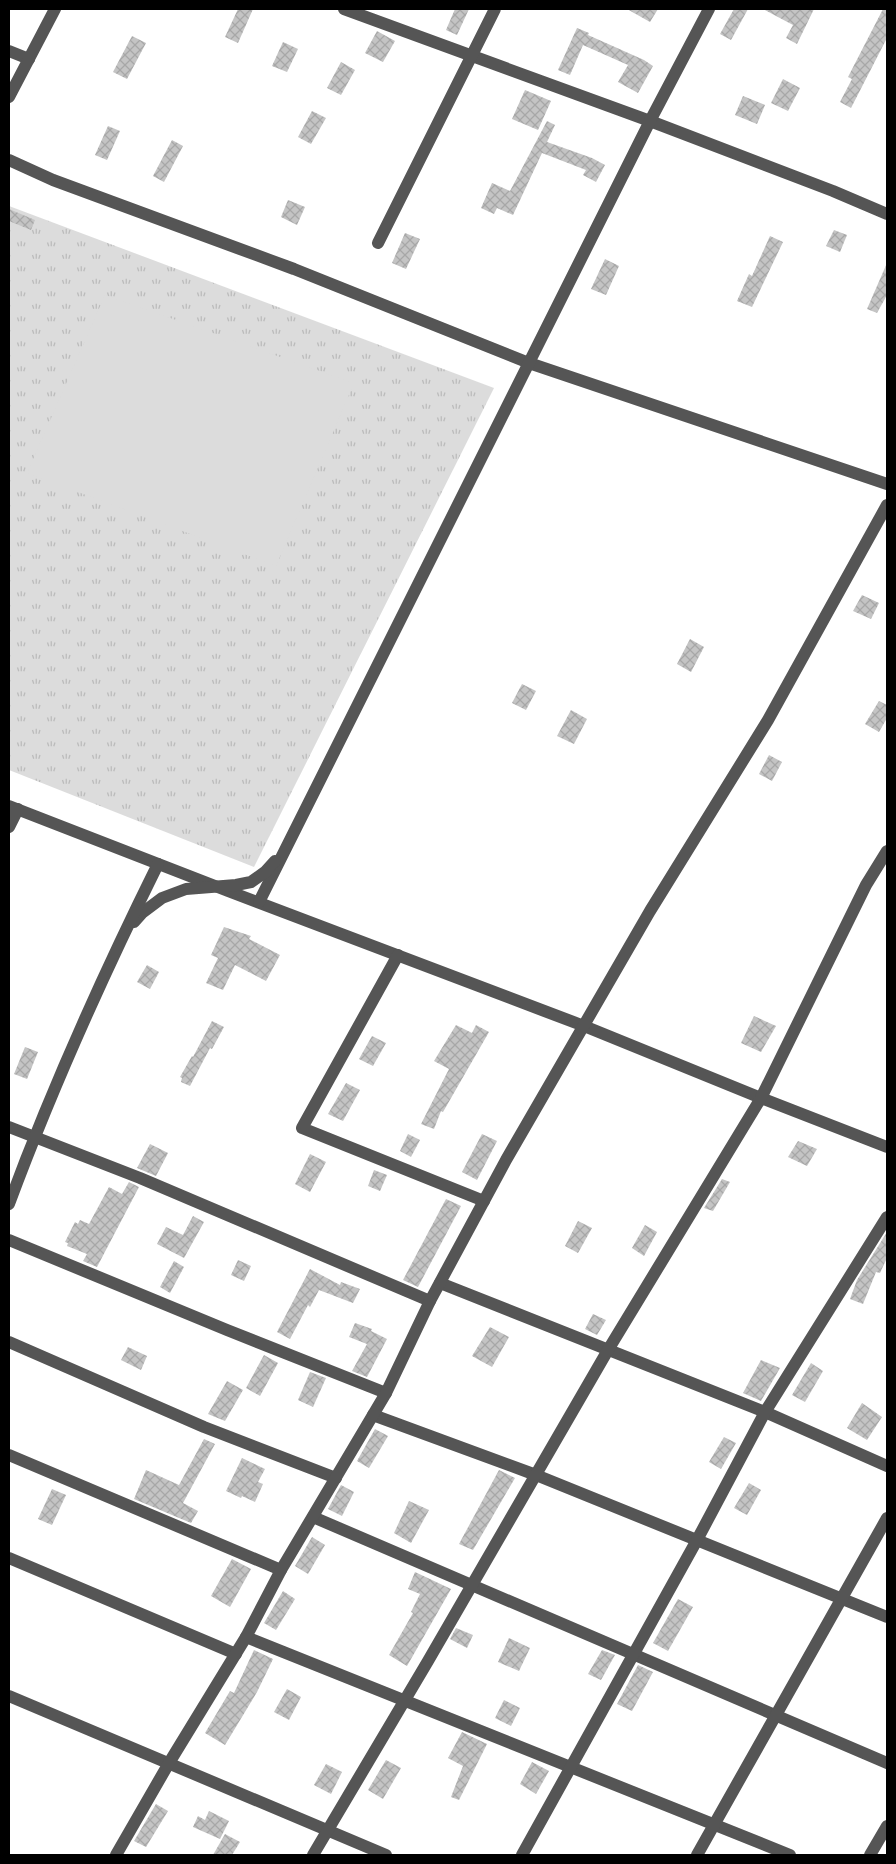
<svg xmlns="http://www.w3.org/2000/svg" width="896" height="1864" viewBox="0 0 896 1864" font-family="'Sofia Sans Condensed',sans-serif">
	<defs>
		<pattern id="park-tufts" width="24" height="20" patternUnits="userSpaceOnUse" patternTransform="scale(1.25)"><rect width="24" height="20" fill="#dcdcdc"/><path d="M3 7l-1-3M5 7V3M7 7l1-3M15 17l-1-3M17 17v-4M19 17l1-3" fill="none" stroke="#bbb"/></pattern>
		<pattern id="building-cross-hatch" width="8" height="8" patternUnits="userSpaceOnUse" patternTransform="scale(1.25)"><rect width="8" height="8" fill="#c4c4c4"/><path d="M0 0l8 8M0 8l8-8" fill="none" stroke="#a7a7a7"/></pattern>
	</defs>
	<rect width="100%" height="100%" fill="#fff"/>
	<polygon fill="url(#park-tufts)" points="9,206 494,388 254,867 9,770"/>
	<polygon fill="#dcdcdc" points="105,295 354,383 276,566 27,473"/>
	<g fill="url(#building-cross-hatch)">
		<polygon points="238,9 253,9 238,43 225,37"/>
		<polygon points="455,9 469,9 457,35 446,30"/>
		<polygon points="627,9 658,9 650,22"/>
		<polygon points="734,9 748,9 731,40 720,34"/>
		<polygon points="763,9 814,9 797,44 786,38 793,25"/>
		<polygon points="883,9 887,9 887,38 851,108 840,102 852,79 848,77"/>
		<polygon points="577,28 589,33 588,35 644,60 653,66 638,93 618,82 628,65 583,45 570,75 558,70"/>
		<polygon points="377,31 395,41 383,62 365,53"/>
		<polygon points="132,36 146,43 127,79 113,72"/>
		<polygon points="283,42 298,49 287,72 272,66"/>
		<polygon points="341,62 355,70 341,95 327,88"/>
		<polygon points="783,79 800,88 788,111 771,103"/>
		<polygon points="525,90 551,101 538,130 512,119"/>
		<polygon points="743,96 765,105 757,124 735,115"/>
		<polygon points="312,111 326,118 311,144 298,137"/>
		<polygon points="547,121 555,125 547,142 592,158 605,165 596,182 583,175 586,170 542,153 513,215 497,208 494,214 481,208 492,183 510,191"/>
		<polygon points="108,126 120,131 107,160 95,155"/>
		<polygon points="172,140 183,146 164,182 153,176"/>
		<polygon points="288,200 305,207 297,225 281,217"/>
		<polygon points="9,209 35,220 31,230 9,221"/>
		<polygon points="834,230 847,235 840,252 826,246"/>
		<polygon points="405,233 420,239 406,269 392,263"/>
		<polygon points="770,236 783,242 752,307 737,301 749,274 752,276"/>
		<polygon points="605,259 619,266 606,295 591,289"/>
		<polygon points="887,263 887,295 877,313 867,309"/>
		<polygon points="862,595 879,603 871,619 853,611"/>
		<polygon points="690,639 704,647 691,672 677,664"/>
		<polygon points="522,684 536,691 526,710 512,703"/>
		<polygon points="879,701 887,705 887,718 879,732 865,724"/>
		<polygon points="571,710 587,719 574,744 557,736"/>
		<polygon points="769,755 782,762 772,781 759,774"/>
		<polygon points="224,927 251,936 249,939 280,955 266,981 235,965 223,990 206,983 218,958 211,955"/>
		<polygon points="147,965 159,972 150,989 137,982"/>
		<polygon points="754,1016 776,1026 761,1052 741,1043"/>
		<polygon points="212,1021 224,1027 212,1049 210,1048 190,1086 181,1082 182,1078 180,1077 192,1056 193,1057"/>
		<polygon points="456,1025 472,1033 476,1025 489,1032 443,1112 441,1111 434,1129 421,1124 449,1069 434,1061"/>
		<polygon points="372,1036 386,1043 373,1066 359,1059"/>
		<polygon points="25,1047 38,1052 27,1079 14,1074"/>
		<polygon points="346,1083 360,1090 343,1121 328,1114"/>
		<polygon points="408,1134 420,1140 411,1157 400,1151"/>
		<polygon points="482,1134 497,1141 477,1180 462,1172"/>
		<polygon points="798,1141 817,1149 807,1166 788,1157"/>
		<polygon points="150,1144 168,1153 156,1176 137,1168"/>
		<polygon points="310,1154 326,1162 310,1192 295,1184"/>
		<polygon points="374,1170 387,1175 380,1191 368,1186"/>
		<polygon points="722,1179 730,1182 713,1211 704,1208"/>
		<polygon points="129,1182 139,1187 97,1267 83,1261 87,1254 67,1246 68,1243 65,1242 75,1222 78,1224 80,1220 89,1224 109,1187 122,1194"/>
		<polygon points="446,1199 461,1206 418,1287 403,1280"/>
		<polygon points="193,1216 204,1222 184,1258 157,1244 166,1227 183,1235"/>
		<polygon points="578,1221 592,1228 578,1253 565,1246"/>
		<polygon points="645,1225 657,1232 644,1256 632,1248"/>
		<polygon points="887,1232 887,1258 880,1273 876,1272 863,1304 850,1299 857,1280"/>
		<polygon points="238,1260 251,1266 244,1281 231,1275"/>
		<polygon points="174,1261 184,1267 170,1293 160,1287"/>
		<polygon points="310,1269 340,1285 341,1282 360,1289 353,1303 319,1290 310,1307 308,1305 290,1339 277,1332"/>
		<polygon points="593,1314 606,1320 597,1335 585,1329"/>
		<polygon points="355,1323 372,1329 371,1331 387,1339 367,1377 352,1371 367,1344 349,1337"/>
		<polygon points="490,1327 509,1337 492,1367 472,1356"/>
		<polygon points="128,1347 147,1356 141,1370 121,1360"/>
		<polygon points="264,1355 278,1363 260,1396 246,1388"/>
		<polygon points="761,1360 780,1368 761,1401 743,1393"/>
		<polygon points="811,1363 823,1371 805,1402 792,1395"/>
		<polygon points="310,1372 326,1378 313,1407 298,1400"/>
		<polygon points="227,1381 243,1390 225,1421 208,1414"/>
		<polygon points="862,1403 882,1417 867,1440 847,1428"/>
		<polygon points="375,1429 388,1436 369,1468 357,1461"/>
		<polygon points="724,1437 736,1443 721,1469 709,1462"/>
		<polygon points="204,1439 215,1444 183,1503 198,1511 191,1523 134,1499 146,1470 179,1485"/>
		<polygon points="242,1458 265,1469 258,1482 263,1484 255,1502 242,1496 241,1498 226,1491"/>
		<polygon points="499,1470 515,1478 473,1550 459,1544"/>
		<polygon points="749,1483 761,1490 747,1515 734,1508"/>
		<polygon points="341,1485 354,1492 342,1516 328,1509"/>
		<polygon points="52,1489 66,1495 52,1525 38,1519"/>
		<polygon points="409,1501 429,1510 411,1543 394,1533"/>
		<polygon points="312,1537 325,1545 308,1574 295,1566"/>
		<polygon points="232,1559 251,1569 230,1607 211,1596"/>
		<polygon points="415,1572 451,1589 407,1666 389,1655 413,1613 411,1612 420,1594 408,1589"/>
		<polygon points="283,1591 295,1599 276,1630 264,1623"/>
		<polygon points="678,1599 693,1607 668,1651 653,1643"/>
		<polygon points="456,1628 473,1635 467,1648 450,1639"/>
		<polygon points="509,1638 530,1648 519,1671 498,1662"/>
		<polygon points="254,1650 273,1659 257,1692 225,1745 205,1733 230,1691 234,1693"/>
		<polygon points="602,1650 615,1655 601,1680 588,1674"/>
		<polygon points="638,1665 653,1672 632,1711 617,1704"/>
		<polygon points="287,1689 301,1697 289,1720 274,1712"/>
		<polygon points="504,1700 520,1708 511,1726 495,1718"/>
		<polygon points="462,1732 487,1744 459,1800 451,1797 463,1766 448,1758"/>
		<polygon points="386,1760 401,1768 383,1799 368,1790"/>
		<polygon points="532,1762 549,1771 536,1794 520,1784"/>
		<polygon points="326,1764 342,1772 331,1794 314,1785"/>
		<polygon points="156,1804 168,1811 146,1847 134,1841"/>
		<polygon points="209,1811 229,1821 220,1839 193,1827 198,1816 205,1820"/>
		<polygon points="225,1834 240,1842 232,1855 213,1855"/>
	</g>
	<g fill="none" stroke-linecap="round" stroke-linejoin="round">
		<g stroke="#555" stroke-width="12">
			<polyline points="344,9 650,121 833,191 887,214"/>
			<polyline points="9,51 29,59"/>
			<polyline points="9,97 55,9"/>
			<polyline points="9,160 53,180 294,269 529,363 887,484"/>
			<polyline points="378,243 495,9"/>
			<polyline points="9,806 228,891 584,1026 761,1098 887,1147"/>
			<polyline points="9,827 18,809"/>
			<polyline points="259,902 650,121 709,9"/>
			<polyline points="134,922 142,913 162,898 186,889 236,885 251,882 265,872 275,861"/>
			<polyline points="398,955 302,1128 484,1201"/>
			<polyline points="9,1127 140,1178 430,1301"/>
			<path d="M9,1204C52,1088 103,975 158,864"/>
			<polyline points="9,1240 227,1330 386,1393"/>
			<polyline points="440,1283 765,1412 887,1466"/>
			<polyline points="9,1342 204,1427 336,1478"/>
			<polyline points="373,1415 536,1475 887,1617"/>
			<polyline points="9,1455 281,1570"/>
			<polyline points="313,1517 887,1763"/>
			<polyline points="9,1558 236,1654"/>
			<polyline points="246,1637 790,1855"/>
			<polyline points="9,1696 386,1855"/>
			<polyline points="116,1855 169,1763 246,1637 281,1570 386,1393 430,1301 506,1160 650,911 768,720 887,505"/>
			<polyline points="313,1855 428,1661 608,1350 761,1098 866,885 887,851"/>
			<polyline points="522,1855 697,1540 765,1412 887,1217"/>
			<polyline points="697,1855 887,1518"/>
			<polyline points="870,1855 887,1826"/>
		</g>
	</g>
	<rect width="896" height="1864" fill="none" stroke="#000000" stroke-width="20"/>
</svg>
